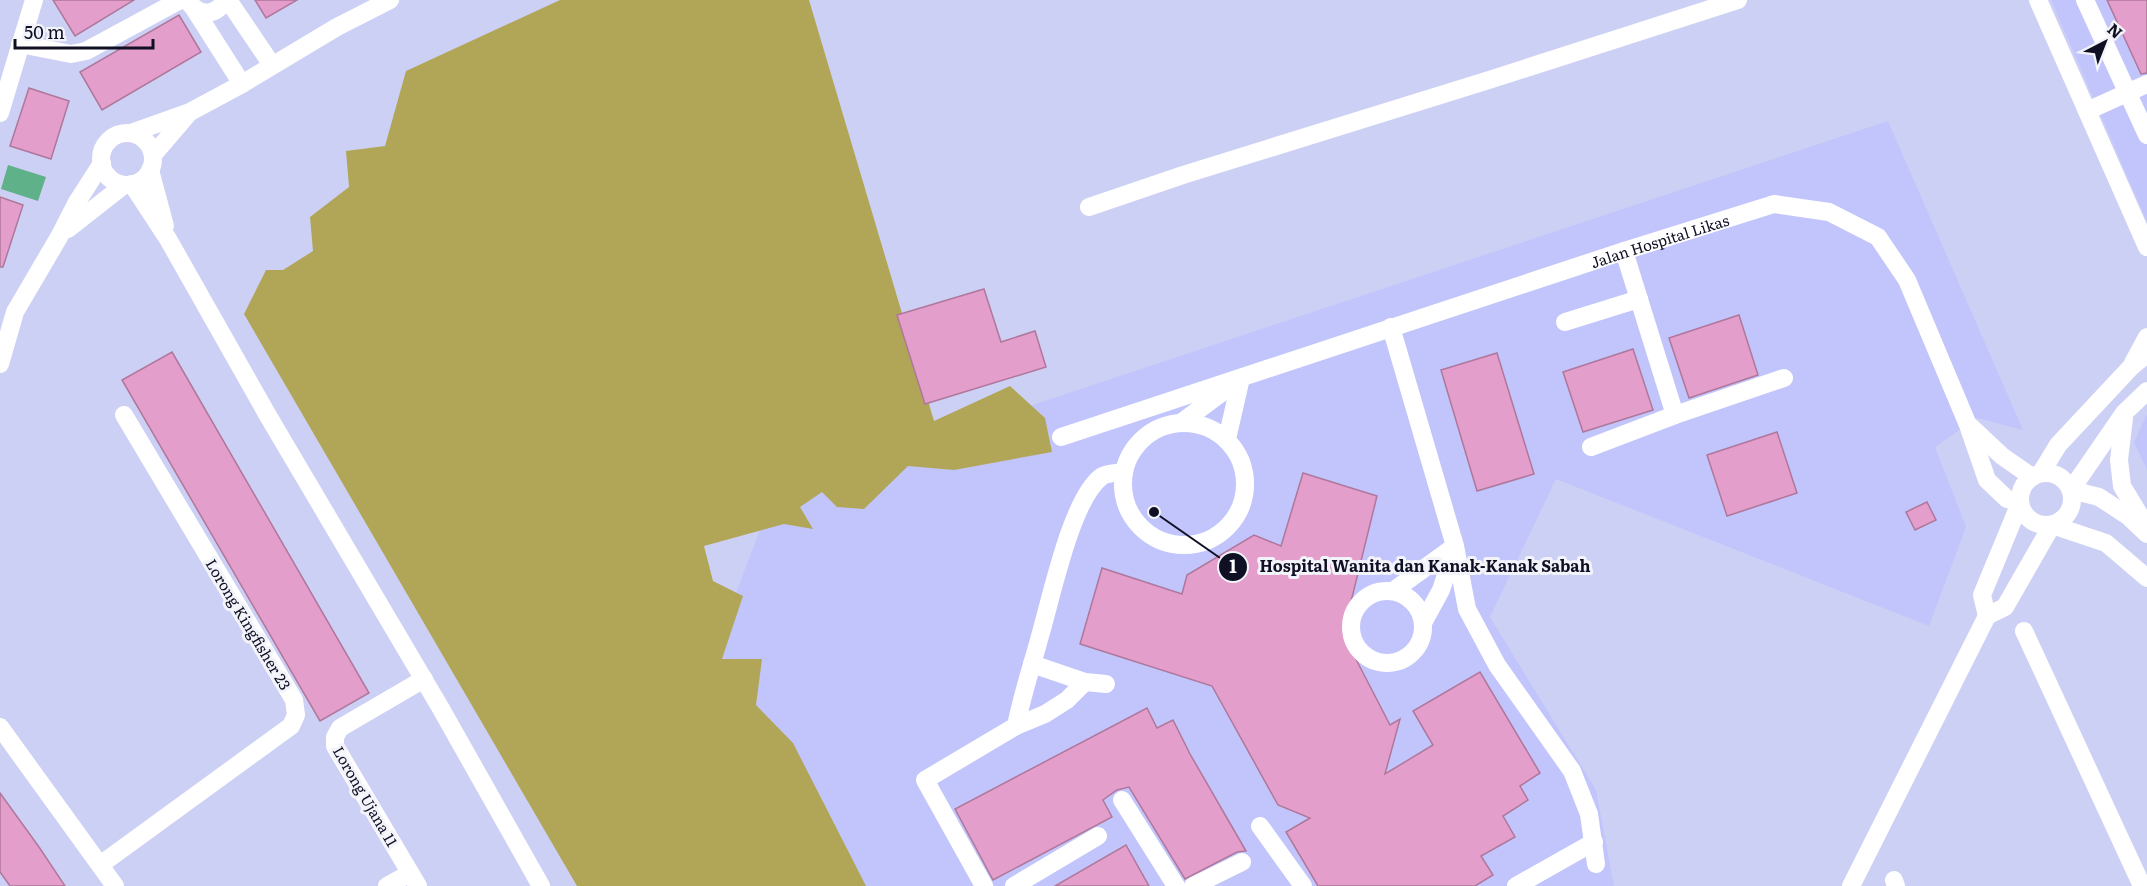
<svg xmlns="http://www.w3.org/2000/svg" width="2147" height="886" viewBox="0 0 2147 886" font-family="Literata,serif">
	<rect width="100%" height="100%" fill="#cdd0f5"/>
	<g fill="#c1c5fb">
		<polygon points="2051,0 2147,0 2147,222"/>
		<polygon points="1888,121 2023,430 1977,418 1935,447 1966,527 1929,626 1556,479 1490,617 1596,790 1614,886 856,886 710,661 773,496 891,452"/>
		<polygon points="2147,414 2147,470 2134,442"/>
	</g>
	<polygon fill="#b1a657" points="560,0 809,0 934,421 1010,386 1045,418 1052,452 954,470 908,466 864,509 837,507 822,492 800,507 813,529 784,524 704,546 713,581 743,596 722,659 762,659 756,705 793,743 866,886 577,886 244,314 266,270 283,270 313,251 310,217 349,187 346,151 385,146 406,71"/>
	<polygon fill="#5fb189" points="8,165 46,177 38,201 1,189"/>
	<g fill="#e49ecb" stroke="#af779b" stroke-width="1.5">
		<polygon points="53,0 134,0 75,36"/>
		<polygon points="255,0 297,0 266,18"/>
		<polygon points="2107,0 2147,0 2147,73 2141,74"/>
		<polygon points="179,15 201,52 102,110 80,72"/>
		<polygon points="29,88 69,101 51,159 10,146"/>
		<polygon points="0,197 23,205 3,267 0,267"/>
		<polygon points="984,289 1001,342 1035,331 1046,367 925,404 897,315"/>
		<polygon points="1739,315 1758,375 1689,398 1669,338"/>
		<polygon points="1633,349 1653,410 1583,432 1563,372"/>
		<polygon points="172,352 369,693 320,721 122,380"/>
		<polygon points="1497,353 1534,474 1477,491 1441,370"/>
		<polygon points="1777,432 1797,493 1727,516 1707,455"/>
		<polygon points="1303,473 1377,496 1343,634 1390,725 1400,719 1385,774 1433,745 1413,711 1480,672 1540,773 1520,786 1528,800 1503,816 1515,837 1481,856 1493,875 1475,886 1318,886 1286,832 1310,818 1278,805 1212,686 1080,644 1102,568 1182,594 1187,575 1254,535 1281,546"/>
		<polygon points="1927,502 1936,520 1915,530 1906,512"/>
		<polygon points="1147,708 1157,728 1173,720 1190,754 1246,851 1237,852 1185,879 1129,787 1117,790 1103,800 1112,817 993,880 955,809"/>
		<polygon points="0,793 39,847 65,886 10,886 0,872"/>
		<polygon points="1126,845 1149,886 1055,886"/>
	</g>
	<g fill="none" stroke-linecap="round" stroke-linejoin="round">
		<g stroke="#fff" stroke-width="18">
			<polyline points="228,0 272,65"/>
			<polyline points="2038,0 2147,247"/>
			<polyline points="2085,0 2147,135"/>
			<path d="M190,4C202,17 217,15 225,0"/>
			<polyline points="193,7 242,84"/>
			<polyline points="20,44 71,54 86,51 180,0"/>
			<polyline points="2087,111 2147,84"/>
			<polyline points="0,113 34,0"/>
			<polyline points="131,133 190,112 242,84 337,27 390,0"/>
			<circle cx="127" cy="159" r="26"/>
			<polyline points="153,155 189,113"/>
			<polyline points="150,170 165,226"/>
			<polyline points="132,184 168,239 267,414 440,707 541,886"/>
			<polyline points="1089,207 1183,175 1489,80 1738,0"/>
			<polyline points="68,229 124,185"/>
			<polyline points="1624,251 1675,415"/>
			<polyline points="1565,322 1639,299"/>
			<polyline points="1391,327 1455,546 1467,609 1497,665 1572,771 1589,814 1596,864"/>
			<polyline points="2133,363 2147,337"/>
			<polyline points="0,364 15,312 59,237 77,202 102,163"/>
			<polyline points="2147,391 2124,413 2071,490 2099,497 2128,516 2147,534"/>
			<polyline points="2124,418 2119,460 2122,486 2145,524"/>
			<polyline points="1182,422 1228,388"/>
			<circle cx="1184" cy="484" r="61"/>
			<polyline points="1970,426 2002,456 2032,477"/>
			<path id="s1" d="M1061,437L1624,251L1774,204L1829,212L1878,237L1907,280L1968,425L1987,480L2007,499L2020,503L1982,595L1987,616"/>
			<polyline points="1227,439 1241,378"/>
			<polyline points="1591,447 1675,415 1784,378"/>
			<circle cx="2046" cy="499" r="26"/>
			<polyline points="2041,473 2058,445 2131,367 2147,354"/>
			<circle cx="1387" cy="627" r="36"/>
			<polyline points="1393,591 1455,546"/>
			<polyline points="1423,623 1441,590 1455,548"/>
			<polyline points="2024,631 2142,886"/>
			<polyline points="1085,682 1106,684"/>
			<path d="M1016,726C1022,695 1032,666 1040,636C1051,599 1071,500 1101,477C1106,473 1117,473 1123,472"/>
			<polyline points="0,727 115,886"/>
			<polyline points="1122,800 1176,886"/>
			<polyline points="1260,826 1303,886"/>
			<polyline points="100,865 291,726 296,715 294,700 124,415"/>
			<polyline points="1894,880 1896,886"/>
			<polyline points="387,886 410,873"/>
			<polyline points="418,886 335,746 335,737 340,728 424,679"/>
			<polyline points="984,886 925,780 1016,726 1045,714 1067,700 1085,682 1032,664"/>
			<polyline points="1014,886 1098,836"/>
			<polyline points="1193,886 1242,862"/>
			<polyline points="1516,886 1594,842"/>
			<polyline points="1851,886 1987,616 2005,607 2052,525 2106,543 2147,578"/>
		</g>
	</g>
	<g text-anchor="middle" dominant-baseline="central" stroke-width="6" stroke-linejoin="round" paint-order="stroke">
		<g font-size="15" fill="#101025" stroke="#f3f4fa">
			<text stroke="none"><textPath href="#s1" startOffset="630">Jalan Hospital Likas</textPath></text>
			<text transform="translate(249 624) rotate(59)">Lorong Kingfisher 23</text>
			<text transform="translate(366 796) rotate(60)">Lorong Ujana 11</text>
		</g>
	</g>
	<path fill="none" stroke="#101025" stroke-width="2" d="M1154 512L1233 567"/>
	<g fill="#101025" stroke="#f3f4fa" stroke-width="2">
		<circle cx="1154" cy="512" r="6"/>
		<circle cx="1233" cy="567" r="15"/>
	</g>
	<g font-size="18" text-anchor="middle" font-weight="bold" fill="#fff">
		<text x="1233" y="573">1</text>
	</g>
	<g font-size="16" text-anchor="middle" font-weight="bold" fill="#101025" stroke="#f3f4fa" stroke-width="6" stroke-linejoin="round" paint-order="stroke">
		<text x="1425" y="572">Hospital Wanita dan Kanak-Kanak Sabah</text>
	</g>
	<g transform="translate(2105 42) rotate(42)" stroke="#f3f4fa" stroke-width="4.5" paint-order="stroke">
	<path d="M0-4.5L10 22L0 15L-10 22Z" fill="#101025"/>
	<text y="-9" font-size="16" font-weight="bold" text-anchor="middle" fill="#101025">N</text>
	</g>
	<path d="M15 39v9h138v-9" fill="none" stroke="#101025" stroke-width="3"/>
	<text x="24" y="39" font-size="18" fill="#101025" stroke="#f3f4fa" stroke-width="4.5" paint-order="stroke">50 m</text>
</svg>
